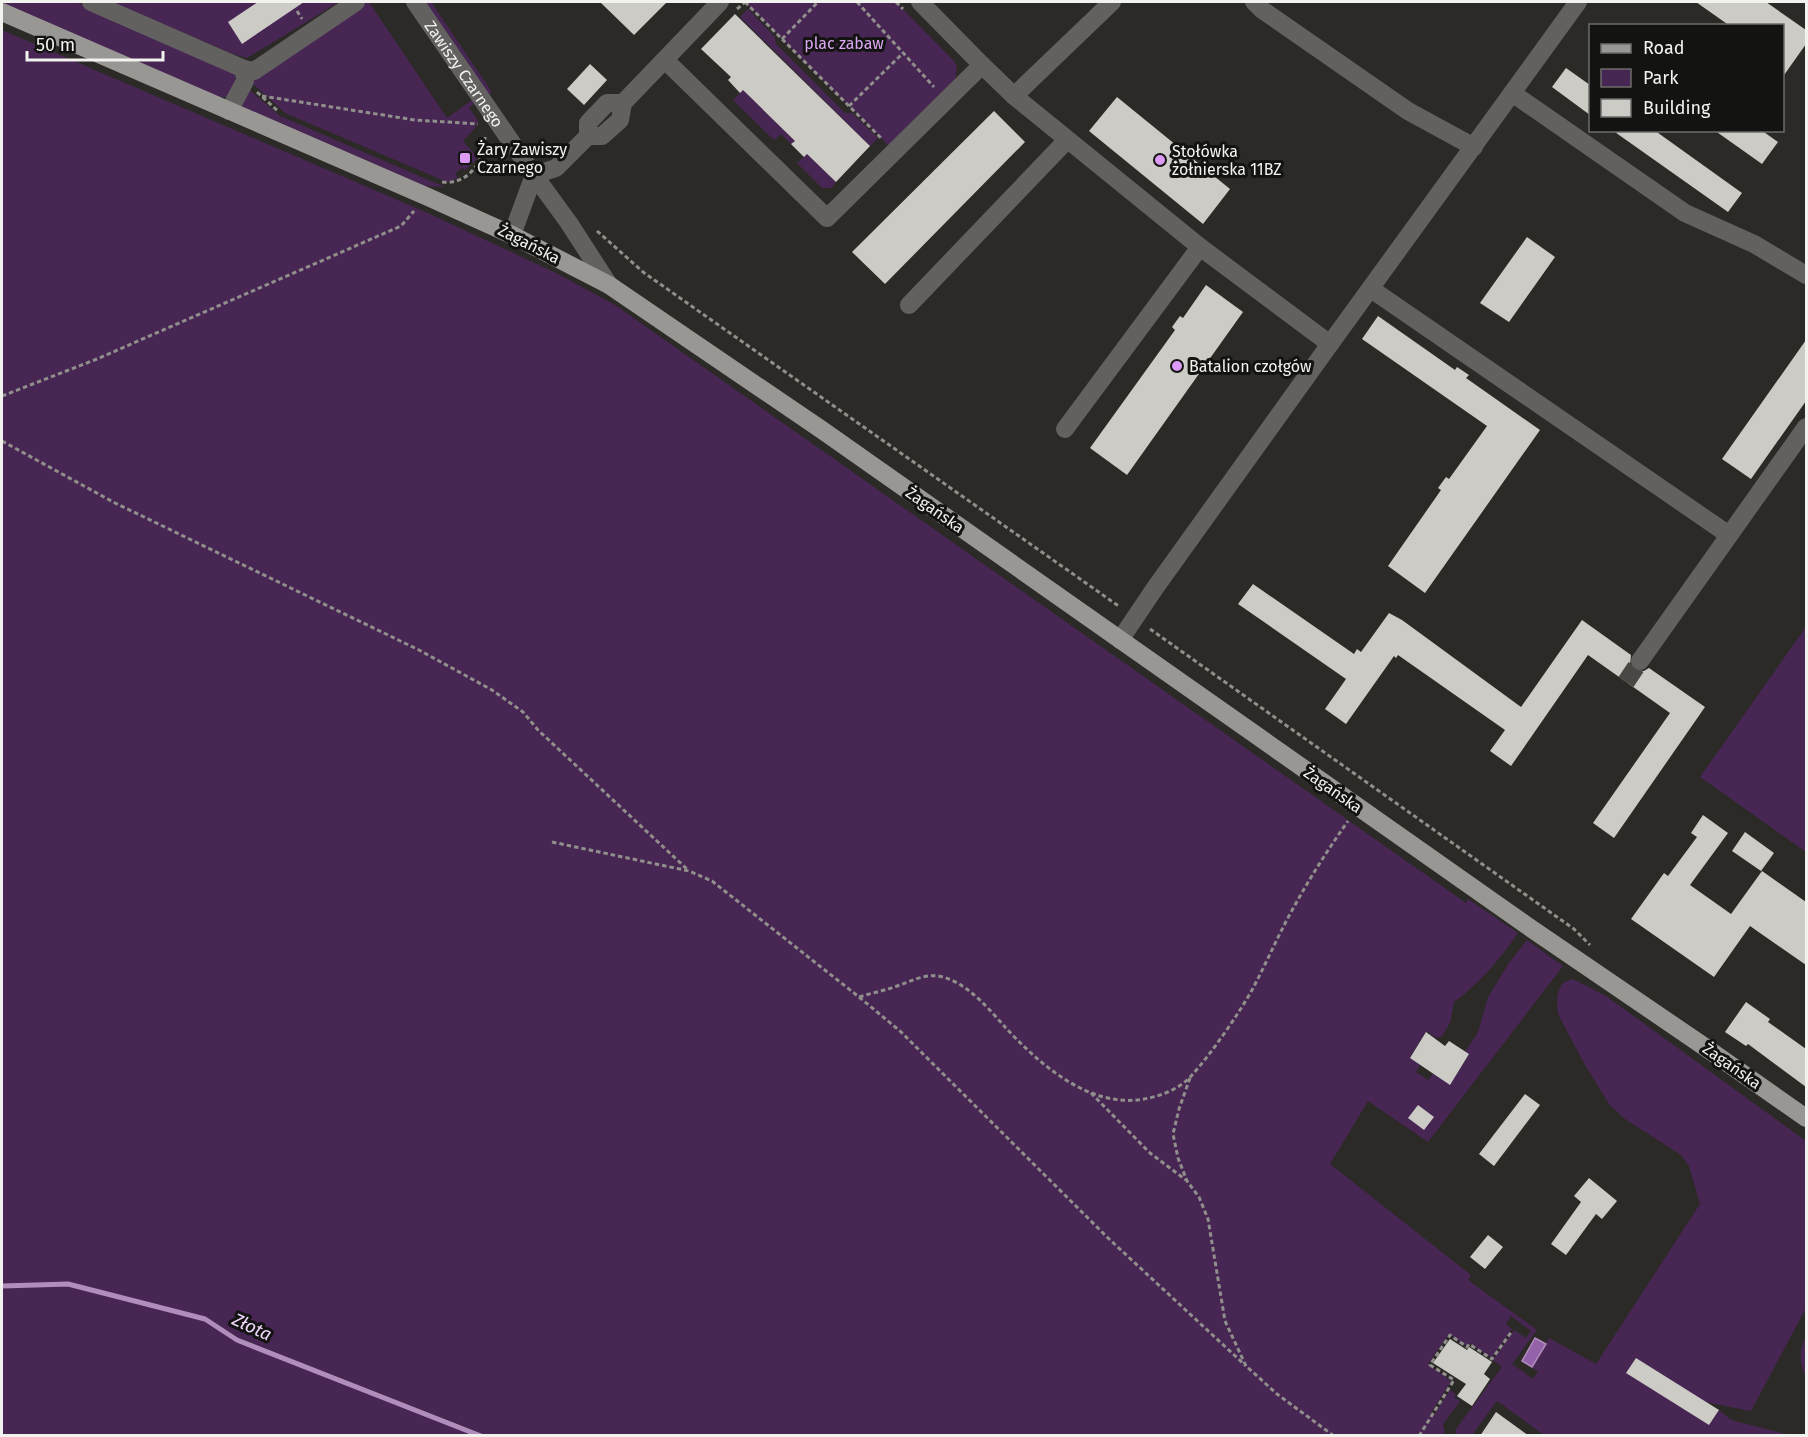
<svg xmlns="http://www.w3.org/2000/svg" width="1808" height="1437" viewBox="0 0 1808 1437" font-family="'Fira Sans',sans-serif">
	<rect width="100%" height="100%" fill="#2c2a26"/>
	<g fill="#472654">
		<polygon points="2,2 76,2 230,69 235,75 235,86 229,97 217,97 2,3"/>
		<polygon points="112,2 339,2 247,58 233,54"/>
		<polygon points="367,2 369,2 447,118 472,100 474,104 469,108 478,121 475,128 463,141 478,158 465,170 462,168 455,174 458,178 447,182 285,113 250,81"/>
		<polygon points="425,2 431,2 492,92 488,95"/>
		<polygon points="745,2 896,2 954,61 957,66 955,81 892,149"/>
		<polygon points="748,9 775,37 776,44 845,113 852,113 878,138 870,146 740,17"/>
		<path d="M2,30L430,214L558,274L615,305L1466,903L1468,899L1518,933C1500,959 1480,983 1454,1002L1450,1023L1442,1036L1436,1038L1427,1031L1410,1057L1420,1065L1416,1072L1428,1080L1433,1073L1450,1084L1469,1055L1465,1052L1478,1032L1488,997L1509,963L1527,940L1563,966L1428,1142L1368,1101L1330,1164L1471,1275L1468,1280L1537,1330L1512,1364L1533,1379L1538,1372L1532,1367L1549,1338L1596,1364L1700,1204L1689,1166L1681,1155L1625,1119L1609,1104L1585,1065L1559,1016C1556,1006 1556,992 1563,983L1573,979L1606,996L1806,1141V1308L1751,1411L1705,1402L1636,1358L1627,1373L1709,1425L1719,1410L1731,1420L1790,1435H1544L1497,1401L1472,1435H1455L1456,1429L1502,1367L1493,1360L1514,1330L1526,1338L1531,1331L1511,1316L1506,1324L1512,1329L1492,1358L1469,1343L1466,1346L1449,1334L1428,1364L1451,1381L1431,1413L1434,1415L1450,1390L1456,1394L1454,1397L1460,1401L1443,1424L1445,1435H486L239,1338L206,1317L68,1282L2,1284Z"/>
		<polygon points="246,87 280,116 445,187 425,186 242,108 240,103"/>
		<polygon points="743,90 795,141 791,144 781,134 774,140 733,100"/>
		<polygon points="807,154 836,182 831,188 822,188 797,163"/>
		<polygon points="1806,627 1806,852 1700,777"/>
		<polygon points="68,1286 204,1321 235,1341 475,1435 2,1435 2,1288"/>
		<path d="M1806,1337V1379C1800,1362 1798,1354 1806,1337Z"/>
	</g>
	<polygon fill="#9362a8" stroke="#b08dbd" stroke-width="1.5" points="1535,1338 1546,1344 1532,1367 1522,1361"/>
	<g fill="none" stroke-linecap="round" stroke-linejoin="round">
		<polyline stroke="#b08dbd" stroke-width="5" points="2,1286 68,1284 205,1319 237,1340 481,1436"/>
	</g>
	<g fill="#cccbc6">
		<polygon points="258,2 304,2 242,44 228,22"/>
		<polygon points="600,2 667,2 634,35"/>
		<polygon points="1696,2 1766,2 1806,30 1806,44 1782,78 1782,26 1730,26"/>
		<polygon points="735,14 870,146 836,182 807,154 804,157 791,144 795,141 743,90 740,93 728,80 731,77 701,49"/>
		<polygon points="590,64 607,80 584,105 567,89"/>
		<polygon points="1566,68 1590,85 1590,115 1552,87"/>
		<polygon points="1117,97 1230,189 1203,224 1089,131"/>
		<polygon points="994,111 1025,142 885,284 852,252"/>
		<polygon points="1612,130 1654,130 1742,193 1728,212"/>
		<polygon points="1714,130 1761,130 1778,142 1762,164"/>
		<polygon points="1527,237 1555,257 1509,322 1480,303"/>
		<polygon points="1206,285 1243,312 1127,475 1090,448 1175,330 1172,327 1180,316 1183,318"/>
		<polygon points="1378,316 1455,370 1457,367 1469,375 1466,378 1540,430 1425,593 1388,566 1441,490 1438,488 1446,477 1449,479 1487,426 1362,339"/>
		<polygon points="1806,340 1806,401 1751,479 1722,459"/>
		<polygon points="1253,584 1354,654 1357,649 1361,652 1389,613 1402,620 1521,707 1582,620 1631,655 1630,665 1634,670 1644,671 1649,668 1705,707 1614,838 1593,823 1670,713 1588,655 1511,766 1490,751 1505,730 1398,655 1396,658 1394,656 1346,724 1325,709 1346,679 1238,604"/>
		<polygon points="1703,815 1728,833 1690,885 1731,914 1762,871 1806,902 1806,965 1750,926 1714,977 1631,919 1664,873 1668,876 1697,837 1691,833"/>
		<polygon points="1745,832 1774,853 1761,871 1732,851"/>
		<polygon points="1746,1002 1770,1019 1768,1022 1806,1049 1806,1087 1748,1044 1746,1046 1725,1032"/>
		<polygon points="1426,1032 1445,1046 1449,1041 1469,1054 1450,1085 1410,1058"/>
		<polygon points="1525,1094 1540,1105 1494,1166 1479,1154"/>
		<polygon points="1418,1105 1434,1117 1424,1130 1408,1118"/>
		<polygon points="1589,1178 1617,1201 1602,1219 1596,1214 1566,1255 1551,1244 1581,1202 1574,1196"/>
		<polygon points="1488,1235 1503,1247 1485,1269 1470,1257"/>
		<polygon points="1450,1339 1467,1350 1469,1347 1492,1362 1484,1374 1490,1379 1472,1406 1457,1396 1466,1384 1433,1363"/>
		<polygon points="1636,1358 1719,1410 1709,1425 1626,1373"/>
		<polygon points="1496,1412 1529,1436 1480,1436"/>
	</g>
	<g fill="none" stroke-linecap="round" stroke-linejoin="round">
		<polyline stroke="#4a4844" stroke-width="18" stroke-dasharray="18 9" stroke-linecap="butt" points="1626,682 1640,661"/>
		<g stroke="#908f8b" stroke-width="3" stroke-dasharray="4.5 3" stroke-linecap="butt">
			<polyline points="745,2 881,138"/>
			<polyline points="857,2 934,87"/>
			<polyline points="896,2 903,9"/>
			<polyline points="737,9 745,2"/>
			<polyline points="297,11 302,19"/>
			<polyline points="782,39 818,2"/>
			<polyline points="257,92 279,112"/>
			<polyline points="262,96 415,120 478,124"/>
			<polyline points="849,106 903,53"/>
			<path d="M442,182C469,185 484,161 485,137"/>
			<polyline points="597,231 643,272 1120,607"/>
			<polyline points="2,396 97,359 401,226 414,211"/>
			<polyline points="2,441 115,503 419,650 492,690 523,712 538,730 688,870"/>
			<polyline points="1150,629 1574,929 1590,945"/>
			<path d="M552,842L689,871L712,881L859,997C871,993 883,991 894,987C908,983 922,974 938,976C965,980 988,1008 1005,1027C1039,1064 1090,1109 1144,1099C1161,1096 1180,1089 1192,1075C1211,1054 1238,1015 1252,990C1267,962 1279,933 1295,905C1311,876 1329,848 1348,821"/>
			<polyline points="859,997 900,1031 1108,1238 1246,1366"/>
			<polyline points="1190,1078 1179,1109 1173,1134 1178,1158 1187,1181 1199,1197 1208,1219 1225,1321 1246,1366 1277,1394 1334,1436"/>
			<polyline points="1091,1093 1150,1153 1186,1180"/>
			<polyline points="1419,1436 1454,1380 1430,1365 1450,1335 1467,1347 1469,1344 1492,1359 1512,1331"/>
		</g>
		<g stroke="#62615f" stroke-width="18">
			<polyline points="91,2 244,69 254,71 356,2"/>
			<path id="s1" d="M415,2L534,175L512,235"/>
			<polyline points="1254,2 1261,9 1408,111 1474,147"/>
			<polyline points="665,60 827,218 982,65 920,2"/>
			<polyline points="982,65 1014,96 1200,247 1330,344"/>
			<polyline points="1512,93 1685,213 1754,244 1806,275"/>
			<polyline points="1014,96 1112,2"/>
			<polyline points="229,111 245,81 244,69"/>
			<polyline points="588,136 602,136 620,120 623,103 720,2"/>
			<polyline points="609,285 569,223 534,175 556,168 588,136 588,123 607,103 623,103"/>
			<polyline points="1371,289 1729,535"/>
			<polyline points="909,305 1067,140"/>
			<polyline points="1065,429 1200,247"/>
			<polyline points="1120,640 1155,588 1330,344 1578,2"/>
			<polyline points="1640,661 1806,427"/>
		</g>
		<polyline stroke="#999793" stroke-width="18" points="2,12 428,197 512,235 609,285 822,430 1529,927 1699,1043 1806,1118"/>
	</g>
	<g fill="#da9af6" stroke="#131311" stroke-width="2">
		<rect x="459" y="152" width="12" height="12" rx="3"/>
		<circle cx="1160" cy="160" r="6"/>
		<circle cx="1177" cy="366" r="6"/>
	</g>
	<g text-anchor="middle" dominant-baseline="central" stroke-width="6" stroke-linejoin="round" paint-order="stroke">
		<g font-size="16" fill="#dba7f3" stroke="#131311">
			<text x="844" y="43">plac zabaw</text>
		</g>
		<g font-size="16" fill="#f2f2ef" stroke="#131311">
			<text stroke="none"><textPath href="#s1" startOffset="87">Zawiszy Czarnego</textPath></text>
			<text transform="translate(529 244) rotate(27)">Żagańska</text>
			<text transform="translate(935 510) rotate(35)">Żagańska</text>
			<text transform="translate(1333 790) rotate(35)">Żagańska</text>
			<text transform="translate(1732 1066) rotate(35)">Żagańska</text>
		</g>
		<g font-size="16" fill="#f2f2ef" stroke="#131311" text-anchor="start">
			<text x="477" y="149">Żary Zawiszy<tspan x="477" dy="18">Czarnego</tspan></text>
			<text x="1172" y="151">Stołówka<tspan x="1172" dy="18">żołnierska 11BZ</tspan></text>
			<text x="1189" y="366">Batalion czołgów</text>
		</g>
		<g font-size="18" font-style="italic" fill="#f1d7fd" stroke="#131311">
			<text transform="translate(252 1327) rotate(25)">Złota</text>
		</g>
	</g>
	<rect width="1808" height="1437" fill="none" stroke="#f2f2ef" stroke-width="6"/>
	<rect x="1589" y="24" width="195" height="108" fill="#131311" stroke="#6c6c6a" stroke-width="1.5"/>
	<rect x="1601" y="44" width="30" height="9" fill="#999793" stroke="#6c6c6a" stroke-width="1.5"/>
	<text x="1643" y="54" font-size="18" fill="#f2f2ef">Road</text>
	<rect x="1601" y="69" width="30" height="18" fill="#472654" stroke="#6c6c6a" stroke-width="1.5"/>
	<text x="1643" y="84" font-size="18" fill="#f2f2ef">Park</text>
	<rect x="1601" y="99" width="30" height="18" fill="#cccbc6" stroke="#6c6c6a" stroke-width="1.5"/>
	<text x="1643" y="114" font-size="18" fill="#f2f2ef">Building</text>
	<path d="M27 51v9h136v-9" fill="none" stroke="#f2f2ef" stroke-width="3"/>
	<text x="36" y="51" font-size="18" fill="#f2f2ef" stroke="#131311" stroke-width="4.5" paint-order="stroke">50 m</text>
</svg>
